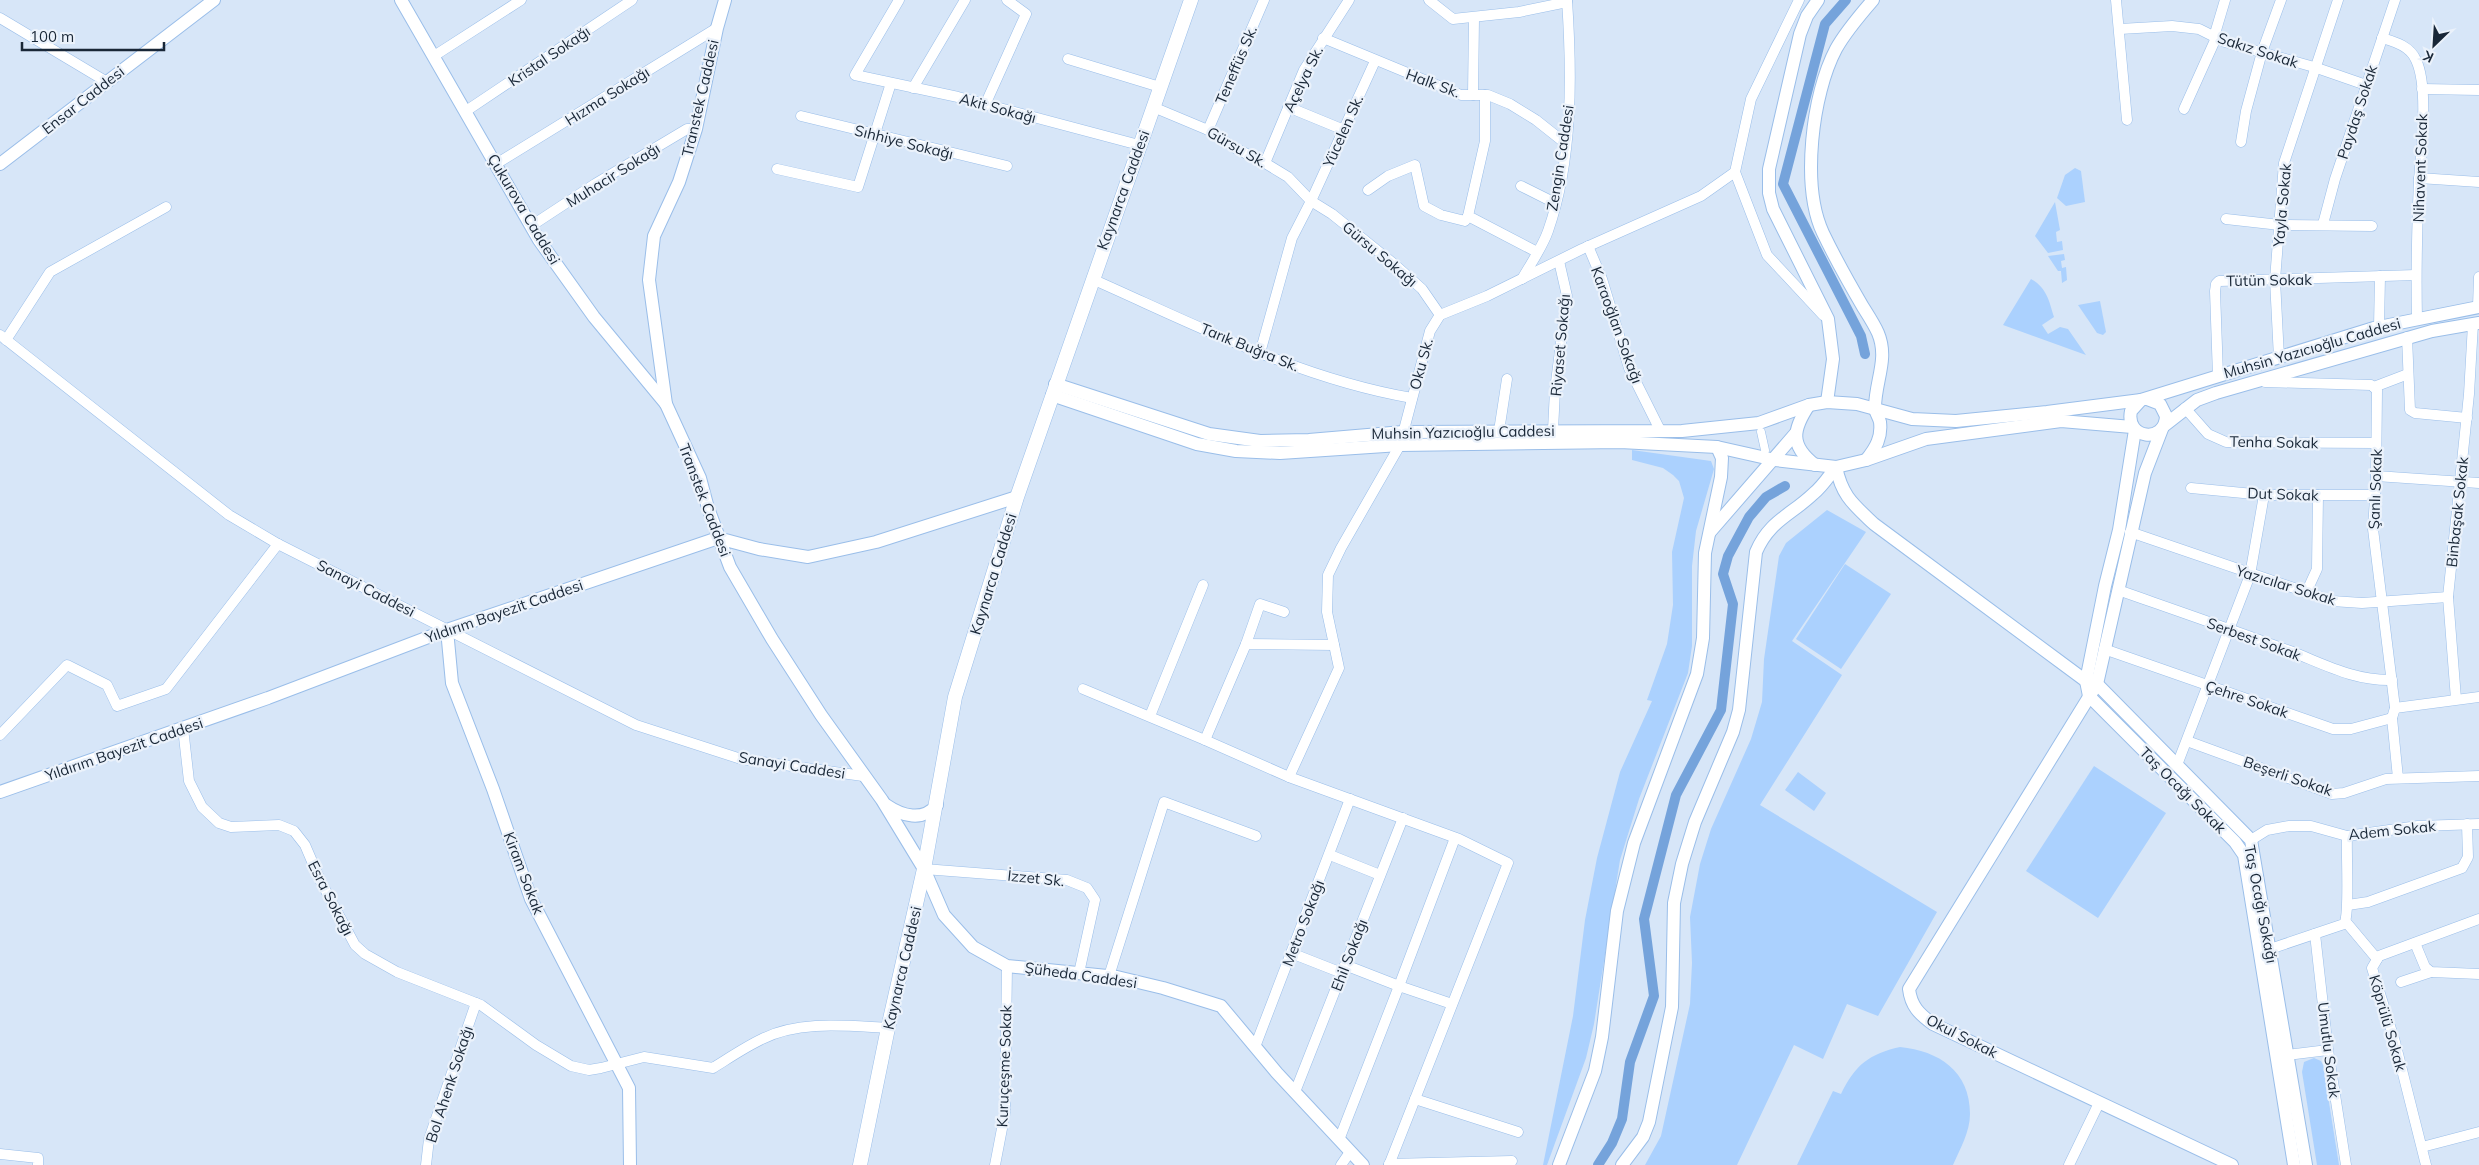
<svg xmlns="http://www.w3.org/2000/svg" width="2479" height="1165" viewBox="0 0 2479 1165" font-family="Mulish,sans-serif">
	<rect width="100%" height="100%" fill="#d7e6f8"/>
	<g fill="#abd1fe">
		<polygon points="2075,168 2081,171 2085,202 2066,206 2057,198 2065,175"/>
		<polygon points="2055,202 2060,230 2056,232 2057,242 2062,241 2063,250 2048,253 2035,236"/>
		<polygon points="2064,254 2065,260 2061,261 2062,268 2066,267 2067,280 2062,283 2061,271 2058,271 2048,256"/>
		<path d="M2031,279C2047,288 2049,301 2054,317L2042,325L2048,334L2060,327L2068,329L2086,355L2003,325Z"/>
		<polygon points="2100,301 2106,332 2103,335 2097,333 2078,305"/>
		<polygon points="1632,450 1711,461 1714,469 1696,531 1692,566 1692,646 1688,673 1639,799 1620,860 1594,1024 1586,1058 1547,1165 1543,1165 1573,1016 1585,920 1597,858 1620,772 1652,701 1647,700 1667,644 1673,605 1672,552 1684,498 1679,481 1673,475 1663,468 1632,460"/>
		<polygon points="1827,510 1866,532 1792,641 1842,675 1760,805 1937,912 1878,1016 1847,1004 1823,1059 1794,1045 1737,1165 1645,1165 1661,1136 1690,1004 1692,963 1690,917 1700,864 1711,829 1751,739 1762,702 1764,659 1779,556 1786,543"/>
		<polygon points="1845,564 1891,594 1841,669 1796,639"/>
		<polygon points="2094,766 2166,813 2098,918 2026,871"/>
		<polygon points="1798,772 1826,793 1814,811 1785,790"/>
		<path d="M1900,1047C1939,1051 1970,1071 1970,1114C1970,1132 1960,1149 1953,1165H1797L1833,1091L1841,1094C1855,1065 1869,1054 1900,1047Z"/>
		<polygon points="2314,1058 2321,1061 2323,1065 2339,1165 2317,1165 2302,1072 2304,1062"/>
	</g>
	<g fill="none" stroke-linecap="round" stroke-linejoin="round">
		<g stroke="#75a3db" stroke-width="10">
			<polyline points="1846,0 1825,24 1783,184 1861,336 1865,354"/>
			<polyline points="1598,1165 1612,1143 1622,1119 1630,1062 1654,996 1644,919 1676,795 1721,710 1733,604 1723,574 1728,556 1749,517 1766,497 1785,486"/>
		</g>
		<defs>
			<polyline id="pedestrian" points="1761,432 1765,450"/>
			<g id="minor">
				<polyline points="899,0 855,75 958,97 1139,145"/>
				<polyline points="1429,0 1453,19 1519,12 1567,2"/>
				<polyline points="2116,0 2127,120"/>
				<polyline points="0,18 107,82"/>
				<polyline points="2120,29 2172,26 2199,29 2225,42 2314,67 2366,85"/>
				<polyline points="2214,37 2225,0"/>
				<polyline points="1323,38 1461,95 1488,95 1510,104 1536,120 1565,143"/>
				<path d="M2382,38C2395,42 2410,46 2416,60C2429,87 2421,150 2419,181C2417,227 2416,273 2417,319"/>
				<polyline points="434,56 521,0"/>
				<polyline points="1068,59 1160,87"/>
				<polyline points="913,88 965,0"/>
				<polyline points="2422,89 2479,90"/>
				<polyline points="1473,95 1474,18"/>
				<polyline points="1485,95 1485,141 1468,216 1537,252"/>
				<polyline points="985,105 1026,14 1007,0"/>
				<polyline points="1153,107 1208,130 1235,148 1265,163 1288,177 1311,201 1332,214 1394,264 1422,289 1440,315"/>
				<polyline points="1288,107 1344,130"/>
				<polyline points="2184,109 2216,38"/>
				<polyline points="466,111 632,0"/>
				<polyline points="801,116 1007,166"/>
				<polyline points="1208,130 1264,0"/>
				<polyline points="2241,142 2246,111 2262,52 2281,0"/>
				<polyline points="1265,163 1304,70 1349,0"/>
				<polyline points="496,164 717,28"/>
				<polyline points="777,169 858,187 891,83"/>
				<polyline points="1735,172 1751,99 1799,0"/>
				<polyline points="2419,178 2479,182"/>
				<polyline points="1521,186 1555,203"/>
				<polyline points="1368,190 1388,176 1415,165 1424,206 1441,215 1465,221 1468,216"/>
				<polyline points="2226,219 2280,225 2372,226"/>
				<polyline points="2323,224 2335,179 2395,0"/>
				<polyline points="531,226 595,184 687,129 696,129"/>
				<polyline points="1588,246 1602,279 1629,368 1660,430"/>
				<path d="M1092,279C1196,325 1300,379 1412,398"/>
				<path d="M1522,279C1531,263 1542,248 1548,231C1573,160 1572,75 1567,0"/>
				<polyline points="2478,307 2479,277"/>
				<polyline points="2379,327 2380,276"/>
				<polyline points="0,335 229,515 278,544 636,725 741,759 863,776"/>
				<polyline points="2407,337 2410,410 2415,413 2467,418"/>
				<polyline points="6,340 50,272 166,207"/>
				<polyline points="1260,353 1292,238 1311,201 1375,61"/>
				<polyline points="2279,358 2275,280 2284,163 2338,0"/>
				<polyline points="2218,376 2215,291 2216,284 2219,281 2416,275"/>
				<polyline points="2265,382 2371,385 2377,390 2376,483 2373,529 2395,708 2392,718 2398,778"/>
				<polyline points="2374,387 2408,374"/>
				<polyline points="2185,408 2208,434 2226,442 2376,443"/>
				<polyline points="1553,430 1555,390 1567,296 1559,261"/>
				<polyline points="1499,431 1507,379"/>
				<polyline points="2376,476 2479,483"/>
				<polyline points="2191,488 2264,495 2375,495"/>
				<polyline points="2130,532 2332,601 2362,603 2448,597"/>
				<path d="M2118,590C2175,610 2233,630 2290,651C2324,664 2354,681 2392,680"/>
				<polyline points="2306,593 2317,569 2318,495"/>
				<polyline points="1246,644 1260,604 1284,612"/>
				<polyline points="2104,649 2333,729 2351,729 2392,718"/>
				<polyline points="1083,689 1205,740"/>
				<polyline points="2456,699 2448,597 2469,394 2473,324"/>
				<polyline points="2395,708 2479,697"/>
				<polyline points="1150,716 1203,585"/>
				<path d="M183,728L189,781L202,807L219,823L231,827L279,825L294,831L305,845L320,880L355,945L365,954L397,972L481,1005L536,1045L571,1066L589,1070L601,1068L644,1057L713,1068C729,1058 745,1047 762,1039C800,1020 847,1026 888,1028"/>
				<polyline points="0,735 67,665 107,685 117,706 166,689 278,544"/>
				<polyline points="2187,741 2332,794 2344,793 2386,779 2479,776"/>
				<polyline points="2177,765 2250,575 2264,495"/>
				<polyline points="1289,777 1205,740 1246,644 1334,645"/>
				<polyline points="2251,840 2267,830 2289,826 2311,826 2347,836 2418,826 2479,824"/>
				<polyline points="1330,855 1380,875"/>
				<polyline points="924,869 1067,880 1087,888 1095,900 1079,973"/>
				<polyline points="2348,905 2368,902 2462,868 2468,857 2467,824"/>
				<polyline points="2346,922 2377,959"/>
				<polyline points="2315,934 2328,1050 2346,1165"/>
				<polyline points="2415,943 2425,967 2431,972 2479,974"/>
				<path d="M2270,949L2344,924C2350,915 2346,852 2347,836"/>
				<polyline points="1291,953 1342,973"/>
				<polyline points="1345,965 1399,986 1455,838"/>
				<polyline points="1109,976 1164,802 1256,836"/>
				<polyline points="2401,982 2431,972"/>
				<polyline points="1255,1047 1350,799"/>
				<polyline points="2287,1055 2328,1050"/>
				<polyline points="1295,1092 1403,818"/>
				<polyline points="1415,1099 1518,1132"/>
				<polyline points="1339,1140 1399,986 1452,1004"/>
				<polyline points="2422,1147 2479,1132"/>
				<polyline points="0,1154 38,1158 38,1165"/>
				<polyline points="1389,1164 1512,1161"/>
				<polyline points="426,1165 429,1139 476,1003"/>
				<polyline points="995,1165 1005,1113 1007,966"/>
				<polyline points="1341,1165 1350,1152"/>
				<polyline points="1389,1165 1508,863 1459,839 1289,777 1339,668 1327,612 1328,575 1341,548 1400,445 1430,331 1440,315 1487,296 1582,249 1701,196 1735,172 1767,255 1823,315"/>
				<polyline points="2069,1165 2099,1103"/>
				<polyline points="2426,1165 2395,1042 2372,968 2379,956 2479,919"/>
			</g>
			<g id="tertiary">
				<polyline points="401,0 539,240 594,317 666,404"/>
				<polyline points="725,0 717,28 696,129 679,182 654,236 649,280 666,404 700,478 708,508 730,567 772,639 821,715 882,800 924,869 944,915 973,947 1007,966 1117,977 1163,988 1221,1006 1277,1073 1363,1165"/>
				<polyline points="1818,0 1807,16 1800,34 1769,169 1769,193 1773,209 1828,319 1833,359 1827,402"/>
				<polyline points="0,164 214,0"/>
				<polyline points="1055,384 1209,434 1260,441 1309,440 1403,432 1682,431 1759,423 1809,405 1827,402 1857,404 1912,419 1956,421 2047,412 2141,400"/>
				<polyline points="1052,395 1197,444 1236,451 1280,453 1400,445 1620,442 1717,447 1775,460 1836,467 1866,460 1926,439 2061,421 2132,427"/>
				<path d="M2147,399L2160,404L2166,416C2165,444 2125,439 2131,411L2141,400L2374,328L2479,307"/>
				<path d="M1809,405C1793,429 1789,445 1815,465"/>
				<polyline points="2165,425 2197,400 2216,393 2432,331 2479,323"/>
				<path d="M2162,429L2145,473L2097,684L1909,989C1911,1006 1919,1014 1933,1024L2232,1165"/>
				<polyline points="2135,430 2119,530 2105,586 2086,681 2089,696 2235,842 2244,855 2294,1165"/>
				<path d="M1866,460C1876,448 1882,437 1880,422C1879,417 1875,412 1875,408C1875,381 1889,359 1878,333C1874,324 1868,315 1863,307C1849,283 1835,258 1823,233C1801,186 1812,94 1836,49C1846,31 1860,15 1873,0"/>
				<path d="M1836,467C1842,496 1853,504 1874,524L2086,681L2097,684L2251,840L2306,1165"/>
				<polyline points="1710,532 1795,434"/>
				<polyline points="447,630 452,683 493,789 531,899 629,1088 630,1165"/>
				<polyline points="0,792 268,698 447,630 718,538 759,549 808,557 876,542 1017,497"/>
				<path d="M886,805C902,816 923,822 937,805"/>
				<polyline points="1559,1165 1595,1071 1602,1037 1617,911 1634,843 1697,674 1703,638 1705,553 1721,477 1722,458 1717,447"/>
				<path d="M1622,1165L1643,1137L1649,1122L1672,1007L1674,903L1682,864L1695,822L1733,732L1739,710L1756,552C1769,521 1791,515 1813,494C1822,487 1829,476 1836,467"/>
			</g>
			<polyline id="secondary" points="860,1165 888,1028 924,869 955,697 1017,497 1191,0"/>
		</defs>
		<use href="#pedestrian" stroke="#9abee9" stroke-width="9"/>
		<use href="#minor" stroke="#9abee9" stroke-width="11"/>
		<use href="#tertiary" stroke="#9abee9" stroke-width="14"/>
		<use href="#secondary" stroke="#9abee9" stroke-width="15"/>
		<use href="#pedestrian" stroke="#fff" stroke-width="8"/>
		<use href="#minor" stroke="#fff" stroke-width="10"/>
		<use href="#tertiary" stroke="#fff" stroke-width="12"/>
		<use href="#secondary" stroke="#fff" stroke-width="14"/>
	</g>
	<g text-anchor="middle" dominant-baseline="central" stroke-width="4.5" stroke-linejoin="round" paint-order="stroke">
		<g font-size="15" fill="#192737" stroke="#ebf2fb">
			<text transform="translate(2258 50) rotate(18)">Sakız Sokak</text>
			<text transform="translate(549 56) rotate(-34)">Kristal Sokağı</text>
			<text transform="translate(1236 65) rotate(-67)">Teneffüs Sk.</text>
			<text transform="translate(1303 79) rotate(-64)">Açelya Sk.</text>
			<text transform="translate(1433 83) rotate(20)">Halk Sk.</text>
			<text transform="translate(607 96) rotate(-32)">Hızma Sokağı</text>
			<text transform="translate(700 98) rotate(-77)">Transtek Caddesi</text>
			<text transform="translate(83 100) rotate(-38)">Ensar Caddesi</text>
			<text transform="translate(998 108) rotate(15)">Akit Sokağı</text>
			<text transform="translate(2357 112) rotate(-72)">Paydaş Sokak</text>
			<text transform="translate(1343 131) rotate(-66)">Yücelen Sk.</text>
			<text transform="translate(904 142) rotate(14)">Sıhhiye Sokağı</text>
			<text transform="translate(1237 147) rotate(30)">Gürsu Sk.</text>
			<text transform="translate(1560 158) rotate(-81)">Zengin Caddesi</text>
			<text transform="translate(2420 168) rotate(-88)">Nihavent Sokak</text>
			<text transform="translate(613 175) rotate(-32)">Muhacir Sokağı</text>
			<text transform="translate(1123 190) rotate(-70)">Kaynarca Caddesi</text>
			<text transform="translate(2282 205) rotate(-85)">Yayla Sokak</text>
			<text transform="translate(524 209) rotate(59)">Çukurova Caddesi</text>
			<text transform="translate(1380 254) rotate(40)">Gürsu Sokağı</text>
			<text transform="translate(2269 280) rotate(-1)">Tütün Sokak</text>
			<text transform="translate(1617 325) rotate(70)">Karaoğlan Sokağı</text>
			<text transform="translate(1560 345) rotate(-85)">Riyaset Sokağı</text>
			<text transform="translate(1250 347) rotate(22)">Tarık Buğra Sk.</text>
			<text transform="translate(2312 348) rotate(-16)">Muhsin Yazıcıoğlu Caddesi</text>
			<text transform="translate(1421 364) rotate(-75)">Oku Sk.</text>
			<text transform="translate(1463 432) rotate(-1)">Muhsin Yazıcıoğlu Caddesi</text>
			<text transform="translate(2274 442) rotate(1)">Tenha Sokak</text>
			<text transform="translate(2375 489) rotate(-88)">Şanlı Sokak</text>
			<text transform="translate(2283 494) rotate(2)">Dut Sokak</text>
			<text transform="translate(705 500) rotate(69)">Transtek Caddesi</text>
			<text transform="translate(2457 512) rotate(-84)">Binbaşak Sokak</text>
			<text transform="translate(993 574) rotate(-73)">Kaynarca Caddesi</text>
			<text transform="translate(2286 585) rotate(17)">Yazıcılar Sokak</text>
			<text transform="translate(366 588) rotate(27)">Sanayi Caddesi</text>
			<text transform="translate(504 611) rotate(-19)">Yıldırım Bayezit Caddesi</text>
			<text transform="translate(2254 639) rotate(20)">Serbest Sokak</text>
			<text transform="translate(2247 699) rotate(19)">Çehre Sokak</text>
			<text transform="translate(124 749) rotate(-19)">Yıldırım Bayezit Caddesi</text>
			<text transform="translate(792 765) rotate(9)">Sanayi Caddesi</text>
			<text transform="translate(2288 776) rotate(19)">Beşerli Sokak</text>
			<text transform="translate(2183 790) rotate(45)">Taş Ocağı Sokak</text>
			<text transform="translate(2392 830) rotate(-6)">Adem Sokak</text>
			<text transform="translate(524 873) rotate(69)">Kiram Sokak</text>
			<text transform="translate(1036 878) rotate(6)">İzzet Sk.</text>
			<text transform="translate(331 898) rotate(63)">Esra Sokağı</text>
			<text transform="translate(2261 904) rotate(79)">Taş Ocağı Sokağı</text>
			<text transform="translate(1303 923) rotate(-69)">Metro Sokağı</text>
			<text transform="translate(1349 955) rotate(-69)">Ehil Sokağı</text>
			<text transform="translate(902 968) rotate(-77)">Kaynarca Caddesi</text>
			<text transform="translate(1081 975) rotate(8)">Şüheda Caddesi</text>
			<text transform="translate(2388 1023) rotate(74)">Köprülü Sokak</text>
			<text transform="translate(1962 1036) rotate(27)">Okul Sokak</text>
			<text transform="translate(2329 1050) rotate(83)">Umutlu Sokak</text>
			<text transform="translate(1004 1066) rotate(-88)">Kuruçeşme Sokak</text>
			<text transform="translate(449 1084) rotate(-72)">Bol Ahenk Sokağı</text>
		</g>
	</g>
	<g transform="translate(2434 45) rotate(205)" stroke="#ebf2fb" stroke-width="4" paint-order="stroke">
	<path d="M0-4L9 19L0 12L-9 19Z" fill="#192737"/>
	<text y="-8" font-size="14" font-weight="bold" text-anchor="middle" fill="#192737">K</text>
	</g>
	<path d="M22 42v8h142v-8" fill="none" stroke="#192737" stroke-width="2.5"/>
	<text x="30" y="42" font-size="15" fill="#192737" stroke="#ebf2fb" stroke-width="4" paint-order="stroke">100 m</text>
</svg>
